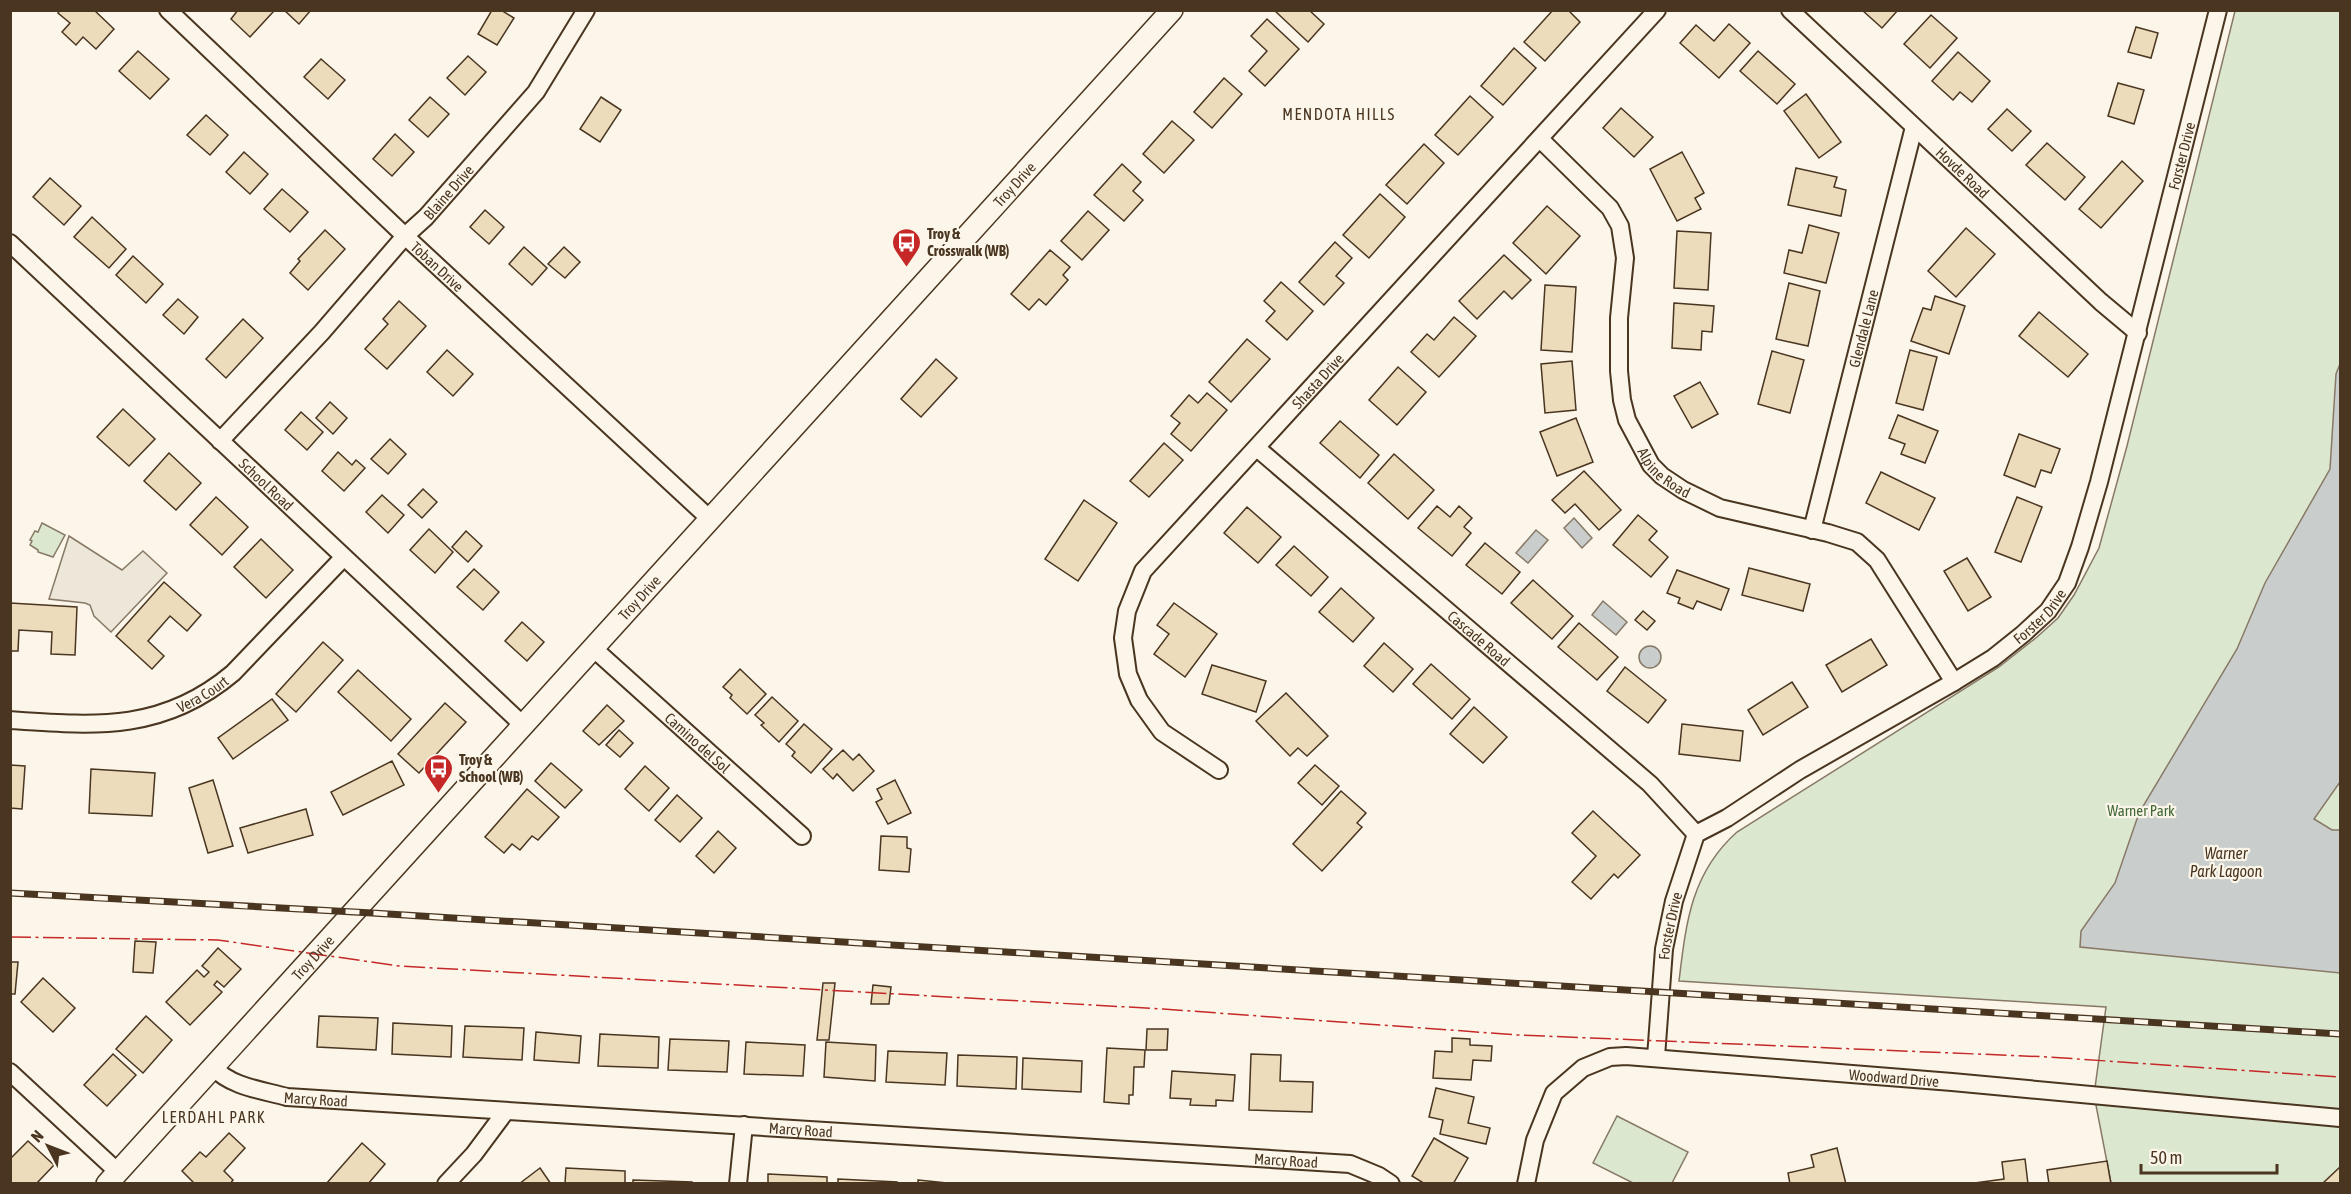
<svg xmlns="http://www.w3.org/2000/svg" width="2351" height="1194" viewBox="0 0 2351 1194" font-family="'Asap Condensed',sans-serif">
	<rect width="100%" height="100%" fill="#fbf6e9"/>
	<g fill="#dce7d0" stroke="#887966" stroke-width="1.5">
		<path d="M2235,11H2340V1183H2111L2094,1095L2106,1007L1679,981C1686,923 1691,873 1737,832L1999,667L2037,637L2058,618L2074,595L2099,548L2127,446Z"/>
		<polygon points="42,523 65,535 53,557 38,552 38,550 30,545 32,541 30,540 35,531 38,532"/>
		<polygon points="1617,1116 1688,1152 1672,1183 1633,1183 1593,1163"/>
	</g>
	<polygon fill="#ede7d9" stroke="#887966" stroke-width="1.5" points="69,536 122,570 143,551 167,573 111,632 94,616 90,605 85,603 49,599"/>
	<g fill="#c9cecd" stroke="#887966" stroke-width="1.5">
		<polygon points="2340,364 2340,782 2314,819 2332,830 2340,830 2340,973 2080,947 2081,931 2115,883 2139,813 2237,649 2265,583 2330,469 2336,374"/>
		<polygon points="1574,518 1592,538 1582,548 1564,528"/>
		<polygon points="1536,530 1548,540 1528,563 1516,553"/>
		<polygon points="1603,601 1627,622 1616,635 1592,615"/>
		<circle cx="1650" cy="657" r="11"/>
	</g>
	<g fill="#ecdcbc" stroke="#4a3520" stroke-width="1.5">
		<polygon points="60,10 94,10 114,29 96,49 83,37 76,45 62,32 70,23 58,13"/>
		<polygon points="238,10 271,10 273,12 250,37 231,19"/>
		<polygon points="284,10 311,10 299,24"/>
		<polygon points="492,10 501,10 514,18 497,45 478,34"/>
		<polygon points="1274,10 1309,10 1324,24 1308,42"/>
		<polygon points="1553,10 1568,10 1580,22 1545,61 1524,42"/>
		<polygon points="1862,10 1898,10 1882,28"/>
		<polygon points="1931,15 1957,38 1930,68 1904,44"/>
		<polygon points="1267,19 1299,49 1265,86 1249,71 1267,51 1251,36"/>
		<polygon points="1729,24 1750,43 1719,78 1680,43 1696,25 1714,41"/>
		<polygon points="2136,27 2158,33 2151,58 2128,52"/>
		<polygon points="1514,48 1536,68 1503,105 1481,86"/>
		<polygon points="138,51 169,79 150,99 119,71"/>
		<polygon points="1758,51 1795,84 1777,104 1740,71"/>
		<polygon points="1958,52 1990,81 1972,102 1960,92 1953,100 1932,81"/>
		<polygon points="468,56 486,72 465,95 447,78"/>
		<polygon points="321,59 345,80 328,99 304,77"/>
		<polygon points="1224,78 1242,94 1212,128 1194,112"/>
		<polygon points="2118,83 2144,90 2134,124 2108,116"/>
		<polygon points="1806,94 1841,142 1819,158 1784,111"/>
		<polygon points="1470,96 1493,117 1458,155 1435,135"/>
		<polygon points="430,97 449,114 428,137 409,120"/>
		<polygon points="601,97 621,110 600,142 580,129"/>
		<polygon points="1621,108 1653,137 1634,157 1603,128"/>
		<polygon points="2007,109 2031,131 2012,151 1988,129"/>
		<polygon points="206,115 228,135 210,155 187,135"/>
		<polygon points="1172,121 1194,140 1164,173 1143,154"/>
		<polygon points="395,134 414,152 392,176 373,159"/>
		<polygon points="2047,143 2085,177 2065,200 2026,165"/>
		<polygon points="1424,144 1444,163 1407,204 1386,185"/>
		<polygon points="244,152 268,174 250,194 226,172"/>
		<polygon points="1682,152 1704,193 1695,198 1701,209 1677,221 1650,169"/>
		<polygon points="2122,161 2143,181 2101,228 2079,209"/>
		<polygon points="1122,164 1141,182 1133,191 1143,200 1124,221 1094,195"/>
		<polygon points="1796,168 1837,177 1834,187 1846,190 1841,216 1788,205"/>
		<polygon points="50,178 81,206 64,225 33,197"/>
		<polygon points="282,189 308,212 290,232 264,209"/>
		<polygon points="1380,194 1405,217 1369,258 1343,235"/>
		<polygon points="1547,206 1580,236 1546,274 1513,243"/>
		<polygon points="485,210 504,227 489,244 470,227"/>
		<polygon points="1088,211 1109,230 1082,260 1061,241"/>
		<polygon points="92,217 126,249 109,268 74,237"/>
		<polygon points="1809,225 1839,233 1826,283 1784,273 1789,250 1802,253"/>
		<polygon points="1966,228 1995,254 1956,297 1928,271"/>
		<polygon points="325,230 345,249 308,290 290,273 300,261 298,259"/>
		<polygon points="1677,231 1711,233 1708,290 1674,288"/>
		<polygon points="1335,242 1352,258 1336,276 1344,283 1324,305 1299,282"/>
		<polygon points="524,247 547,268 532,285 509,264"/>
		<polygon points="564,247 580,262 565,278 548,264"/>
		<polygon points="1050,250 1070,267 1063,275 1068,280 1046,305 1039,299 1029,310 1011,294"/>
		<polygon points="1504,255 1531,280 1512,299 1504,291 1477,319 1459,301"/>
		<polygon points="133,256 163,284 146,303 116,275"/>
		<polygon points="1281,282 1313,311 1287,340 1266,321 1275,311 1264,301"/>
		<polygon points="1789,283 1820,291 1808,346 1776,339"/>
		<polygon points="1545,285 1576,287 1572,352 1541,350"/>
		<polygon points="1935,296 1965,306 1949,354 1911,341 1923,308 1931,310"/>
		<polygon points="178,299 198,317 184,334 163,315"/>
		<polygon points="399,301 426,326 387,369 365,349 388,324 383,319"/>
		<polygon points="1674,303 1714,306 1712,332 1702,331 1701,350 1672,348"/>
		<polygon points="2039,312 2088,354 2068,377 2019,336"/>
		<polygon points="1454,317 1476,336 1439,377 1411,352 1427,334 1434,340"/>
		<polygon points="243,319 263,338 226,378 206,359"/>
		<polygon points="1247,339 1270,359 1231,402 1209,382"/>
		<polygon points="447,350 473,374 453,396 427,372"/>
		<polygon points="1910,350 1937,357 1923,410 1896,403"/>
		<polygon points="1772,351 1804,360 1790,413 1758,404"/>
		<polygon points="936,359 957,378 921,417 901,399"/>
		<polygon points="1572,361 1576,410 1545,413 1541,364"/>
		<polygon points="1398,367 1426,392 1397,425 1369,400"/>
		<polygon points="1700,382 1718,414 1692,428 1674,396"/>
		<polygon points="1207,393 1227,410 1191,451 1171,434 1180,423 1171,416 1189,395 1198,403"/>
		<polygon points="330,402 347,418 333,434 316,418"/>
		<polygon points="123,409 155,439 129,466 97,437"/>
		<polygon points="301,412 323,432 307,450 285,430"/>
		<polygon points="1898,415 1938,431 1925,463 1901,454 1905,444 1889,438"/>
		<polygon points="1576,418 1593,462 1557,476 1540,432"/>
		<polygon points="1340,421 1379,455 1360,478 1320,443"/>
		<polygon points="2019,434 2060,449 2051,473 2041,470 2035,487 2004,475"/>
		<polygon points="390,439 406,454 388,474 371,459"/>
		<polygon points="1164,443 1183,460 1149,497 1130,481"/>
		<polygon points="338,452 352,465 356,460 365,468 344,491 322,471"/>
		<polygon points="169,453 201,483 176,510 144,481"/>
		<polygon points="1394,454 1434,490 1408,519 1368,483"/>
		<polygon points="1584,471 1621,510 1599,530 1575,504 1565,513 1552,500"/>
		<polygon points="1881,472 1935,498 1919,530 1866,503"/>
		<polygon points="423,489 437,502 422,518 408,505"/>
		<polygon points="382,495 404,515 388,533 366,512"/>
		<polygon points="216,497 248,527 222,555 190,525"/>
		<polygon points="2017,497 2042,507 2021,562 1995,552"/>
		<polygon points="1084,500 1117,523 1078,581 1045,559"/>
		<polygon points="1437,506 1450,517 1459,506 1472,518 1464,527 1471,533 1452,556 1418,528"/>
		<polygon points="1247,507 1281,537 1258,563 1224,533"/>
		<polygon points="1638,515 1657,531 1649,540 1668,557 1651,577 1613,545"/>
		<polygon points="429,529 453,552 435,573 410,550"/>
		<polygon points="466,531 482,546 468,562 452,547"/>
		<polygon points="261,539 293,570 266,598 234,567"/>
		<polygon points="1485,543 1520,572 1502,594 1466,565"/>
		<polygon points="1294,546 1328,577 1311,596 1276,565"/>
		<polygon points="1967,558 1991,597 1968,611 1944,571"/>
		<polygon points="1749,568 1810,584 1803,611 1742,595"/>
		<polygon points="474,569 499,592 483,610 457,587"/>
		<polygon points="1677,570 1729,589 1721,610 1697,601 1693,609 1678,603 1680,598 1667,593"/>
		<polygon points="1533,580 1573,616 1552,639 1511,603"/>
		<polygon points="164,582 201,615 187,631 170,616 148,641 164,656 152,669 116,636"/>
		<polygon points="1341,588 1374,618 1353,642 1319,612"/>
		<polygon points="10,603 77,607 75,655 51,654 52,632 19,630 18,651 10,651"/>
		<polygon points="1174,603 1217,634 1185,677 1154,654 1169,634 1157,625"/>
		<polygon points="1643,611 1655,621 1647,630 1635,620"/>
		<polygon points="522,622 544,642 527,661 505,641"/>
		<polygon points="1579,623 1618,657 1597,680 1558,647"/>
		<polygon points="1871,639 1887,665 1842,692 1826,665"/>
		<polygon points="323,642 343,660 296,712 276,694"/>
		<polygon points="1384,643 1413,669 1393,692 1364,666"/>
		<polygon points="1431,664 1470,699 1452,719 1413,684"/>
		<polygon points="1212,665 1266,681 1256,712 1202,694"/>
		<polygon points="1625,667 1666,700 1648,723 1607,691"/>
		<polygon points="740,669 766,694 747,714 730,698 732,695 723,687"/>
		<polygon points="358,670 411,719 391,741 338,692"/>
		<polygon points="1792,682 1808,707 1763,735 1748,710"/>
		<polygon points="1286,693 1328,736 1307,756 1298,748 1290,756 1256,721"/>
		<polygon points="772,697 798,721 779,742 761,725 764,723 755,715"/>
		<polygon points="272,699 288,720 233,759 218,738"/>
		<polygon points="445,703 466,722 419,773 398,754"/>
		<polygon points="607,705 624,721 599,745 583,731"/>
		<polygon points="1474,707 1507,737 1483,763 1450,734"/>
		<polygon points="804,724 832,749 811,773 792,756 795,752 786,744"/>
		<polygon points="1682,724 1743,731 1740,761 1679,754"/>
		<polygon points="619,730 633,743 620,757 606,745"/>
		<polygon points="843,750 853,760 859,754 874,771 853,791 837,774 833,779 823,769"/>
		<polygon points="392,761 404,785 343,815 331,792"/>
		<polygon points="551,763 582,790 565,808 535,781"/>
		<polygon points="10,765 25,766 22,809 10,808"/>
		<polygon points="1315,765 1339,786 1322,805 1298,783"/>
		<polygon points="645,766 669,788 649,811 625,789"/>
		<polygon points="91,769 155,773 152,816 89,813"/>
		<polygon points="213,780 233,846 208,853 189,788"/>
		<polygon points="895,780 911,813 888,824 876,802 882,799 877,789"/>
		<polygon points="527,789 559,817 538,840 532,836 520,850 512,844 504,853 485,837"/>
		<polygon points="1341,791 1366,813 1357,823 1362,827 1322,871 1293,844"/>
		<polygon points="677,795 702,818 680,842 655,820"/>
		<polygon points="306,809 313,835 248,853 240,828"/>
		<polygon points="1593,811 1640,855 1618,878 1614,874 1591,899 1572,882 1596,856 1572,833"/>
		<polygon points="718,831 736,848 714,873 696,856"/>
		<polygon points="881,836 907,837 907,848 911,849 909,872 879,870"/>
		<polygon points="135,941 156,942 153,973 133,972"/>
		<polygon points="218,948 241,969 224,987 217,981 214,985 222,992 190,1025 166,1002 197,970 204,977 209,972 202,966"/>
		<polygon points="10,962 18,962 15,994 10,994"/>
		<polygon points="43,978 75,1008 53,1032 21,1002"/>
		<polygon points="823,983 835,983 829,1040 817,1040"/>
		<polygon points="873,985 891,987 889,1004 871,1004"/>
		<polygon points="146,1016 172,1040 143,1073 116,1049"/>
		<polygon points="319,1016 378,1018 376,1050 317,1047"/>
		<polygon points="393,1023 452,1026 451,1057 392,1054"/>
		<polygon points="465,1026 524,1028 522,1060 463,1057"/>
		<polygon points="1147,1029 1168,1029 1167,1050 1146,1050"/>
		<polygon points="536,1032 581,1036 579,1063 534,1060"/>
		<polygon points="600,1034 659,1037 658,1068 598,1066"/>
		<polygon points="1452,1038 1470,1039 1470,1045 1492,1046 1491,1061 1473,1060 1471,1080 1433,1078 1435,1051 1452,1052"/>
		<polygon points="670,1039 729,1041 727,1072 668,1070"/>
		<polygon points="746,1042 805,1045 803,1076 744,1074"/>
		<polygon points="826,1042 876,1045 875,1081 824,1077"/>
		<polygon points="1107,1048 1145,1050 1144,1067 1134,1067 1133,1095 1129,1095 1129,1104 1104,1102"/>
		<polygon points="888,1051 947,1053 945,1085 886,1082"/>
		<polygon points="113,1054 136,1075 107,1106 84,1085"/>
		<polygon points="1251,1054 1281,1055 1280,1081 1313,1082 1312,1112 1249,1110"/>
		<polygon points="958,1055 1017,1057 1016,1089 957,1086"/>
		<polygon points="1023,1058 1082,1061 1081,1092 1022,1089"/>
		<polygon points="1172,1071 1235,1075 1233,1101 1216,1100 1216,1106 1190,1105 1191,1099 1170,1098"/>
		<polygon points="1436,1088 1474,1097 1468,1123 1490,1128 1486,1144 1440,1134 1443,1120 1429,1117"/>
		<polygon points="229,1133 245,1148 224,1171 233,1180 230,1184 195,1184 182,1171 200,1152 206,1157"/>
		<polygon points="1434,1138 1468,1158 1453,1184 1425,1184 1412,1176"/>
		<polygon points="28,1141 54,1165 36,1184 10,1184 10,1159"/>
		<polygon points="362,1143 385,1164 368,1184 326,1184"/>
		<polygon points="1837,1148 1846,1184 1790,1184 1788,1173 1814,1167 1811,1155"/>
		<polygon points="2025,1159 2028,1184 1967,1184 2004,1179 2002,1162"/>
		<polygon points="2107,1161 2111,1184 2049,1184 2047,1170"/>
		<polygon points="2340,1167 2340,1184 2322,1184"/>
		<polygon points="540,1168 551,1184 519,1184"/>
		<polygon points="566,1168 625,1171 625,1184 565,1184"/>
		<polygon points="768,1174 827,1177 827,1184 768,1184"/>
		<polygon points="838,1179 897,1182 897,1184 838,1184"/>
		<polygon points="633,1180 692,1182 692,1184 633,1184"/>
		<polygon points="918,1180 957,1184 918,1184"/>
	</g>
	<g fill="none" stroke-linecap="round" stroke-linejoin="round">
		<defs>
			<g id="minor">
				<path id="s1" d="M168,10L405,236L710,519"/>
				<path id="s2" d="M1790,10L2101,302L2138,333"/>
				<path id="s3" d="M1540,139L1610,208L1620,226L1625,258L1619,318V371L1622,400L1627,420L1651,465L1662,476L1683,490L1720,508L1828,533L1857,542L1877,560L1954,682"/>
				<path id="s4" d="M10,243L523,725"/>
				<path id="s5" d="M220,441L322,332L405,236L426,217L536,92L586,10"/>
				<path id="s6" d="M1258,449L1650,784L1696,834"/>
				<path id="s7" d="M1812,530L1914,127"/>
				<path id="s8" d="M593,648L802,836"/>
				<path id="s9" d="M10,720C96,726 163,732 233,673L343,558"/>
				<path id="s10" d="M1219,770L1162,732L1139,700L1128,674L1123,638L1127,611L1143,571L1657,10"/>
				<path id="s11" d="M1656,1057L1664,949L1674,901L1696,834L1727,818L1800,770L1954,682L1993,658L2023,634L2048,611L2067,583L2080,547L2099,482L2218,10"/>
				<path id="s12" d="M213,1067C231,1087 262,1090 287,1097L1350,1164L1379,1176L1391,1184"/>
				<polyline points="10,1072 118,1172"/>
				<polyline points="446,1184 474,1154 506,1111"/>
				<polyline points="738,1184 744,1125"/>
				<path id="s13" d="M1526,1184L1535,1140L1554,1093L1583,1068L1610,1057L1626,1056L1952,1082L2340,1118"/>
			</g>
			<g id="tertiary">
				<path id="s14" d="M107,1184L1172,10"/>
			</g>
		</defs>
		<use href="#minor" stroke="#4a3520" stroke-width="20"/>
		<use href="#tertiary" stroke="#4a3520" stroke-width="24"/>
		<use href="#minor" stroke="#fbf6e9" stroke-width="16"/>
		<use href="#tertiary" stroke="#fbf6e9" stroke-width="21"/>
		<defs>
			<polyline id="rail" points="10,893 372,913 2340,1034"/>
		</defs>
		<use href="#rail" stroke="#4a3520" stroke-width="7"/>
		<use href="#rail" stroke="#fbf6e9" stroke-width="4.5" stroke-dasharray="14" stroke-linecap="butt"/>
		<polyline stroke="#c62828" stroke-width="1.5" stroke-dasharray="21 4.5 3 4.5" stroke-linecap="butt" points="10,937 218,940 399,966 1163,1009 1518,1035 2049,1057 2340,1077"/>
	</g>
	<defs>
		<symbol id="bus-pin" viewBox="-11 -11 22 30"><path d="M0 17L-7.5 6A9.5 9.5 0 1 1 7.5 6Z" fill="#c62828" stroke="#fbf6e9"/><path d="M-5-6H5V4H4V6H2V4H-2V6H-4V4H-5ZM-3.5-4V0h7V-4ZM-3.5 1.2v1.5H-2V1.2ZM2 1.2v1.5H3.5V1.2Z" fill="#fff"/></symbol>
	</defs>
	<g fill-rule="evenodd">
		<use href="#bus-pin" x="890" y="226" width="33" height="45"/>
		<use href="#bus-pin" x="422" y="752" width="33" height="45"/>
	</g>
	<g text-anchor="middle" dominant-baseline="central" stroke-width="4.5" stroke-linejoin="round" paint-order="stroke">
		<g font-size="15" fill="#4a3520" stroke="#fbf6e9">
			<text stroke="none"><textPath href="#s11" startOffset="1122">Forster Drive</textPath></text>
			<text stroke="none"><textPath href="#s2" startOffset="237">Hovde Road</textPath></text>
			<text stroke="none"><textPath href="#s14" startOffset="1350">Troy Drive</textPath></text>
			<text stroke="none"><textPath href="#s5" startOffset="338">Blaine Drive</textPath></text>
			<text stroke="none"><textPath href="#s1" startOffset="372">Toban Drive</textPath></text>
			<text stroke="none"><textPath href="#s7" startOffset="208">Glendale Lane</textPath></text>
			<text stroke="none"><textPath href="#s10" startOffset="501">Shasta Drive</textPath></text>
			<text stroke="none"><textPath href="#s3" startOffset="380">Alpine Road</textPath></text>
			<text stroke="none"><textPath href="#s4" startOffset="352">School Road</textPath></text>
			<text stroke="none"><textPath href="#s14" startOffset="792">Troy Drive</textPath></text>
			<text stroke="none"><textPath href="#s11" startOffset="636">Forster Drive</textPath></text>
			<text stroke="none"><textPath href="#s6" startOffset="291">Cascade Road</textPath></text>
			<text stroke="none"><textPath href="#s9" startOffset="198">Vera Court</textPath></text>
			<text stroke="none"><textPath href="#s8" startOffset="141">Camino del Sol</textPath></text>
			<text stroke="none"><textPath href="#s11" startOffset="132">Forster Drive</textPath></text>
			<text stroke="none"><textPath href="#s14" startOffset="306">Troy Drive</textPath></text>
			<text stroke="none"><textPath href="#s13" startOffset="448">Woodward Drive</textPath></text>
			<text stroke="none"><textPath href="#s12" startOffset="110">Marcy Road</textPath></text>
			<text stroke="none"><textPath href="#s12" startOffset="596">Marcy Road</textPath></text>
			<text stroke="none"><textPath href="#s12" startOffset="1082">Marcy Road</textPath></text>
		</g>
		<g font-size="15" font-weight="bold" fill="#4a3520" stroke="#fbf6e9" text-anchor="start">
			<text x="927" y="233">Troy &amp;<tspan x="927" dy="17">Crosswalk (WB)</tspan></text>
			<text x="459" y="759">Troy &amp;<tspan x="459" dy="17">School (WB)</tspan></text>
		</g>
		<g font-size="15" fill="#436837" stroke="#fbf6e9">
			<text x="2141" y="810">Warner Park</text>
		</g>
		<g font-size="16" letter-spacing="1.5" fill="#4a3520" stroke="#fbf6e9">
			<text x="1339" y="114">MENDOTA HILLS</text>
			<text x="214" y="1117">LERDAHL PARK</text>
		</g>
		<g font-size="16" font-style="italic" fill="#4a3520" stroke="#fbf6e9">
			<text x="2226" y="853">Warner<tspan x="2226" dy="18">Park Lagoon</tspan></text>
		</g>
	</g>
	<rect width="2351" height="1194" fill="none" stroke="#4a3520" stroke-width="24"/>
	<g transform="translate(48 1146) rotate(312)" stroke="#fbf6e9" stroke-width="4.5" paint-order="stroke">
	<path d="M0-4.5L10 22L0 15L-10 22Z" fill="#4a3520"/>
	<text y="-9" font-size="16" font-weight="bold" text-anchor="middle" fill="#4a3520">N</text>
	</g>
	<path d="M2141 1164v9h136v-9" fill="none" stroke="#4a3520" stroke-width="3"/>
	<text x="2150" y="1164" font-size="18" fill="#4a3520" stroke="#fbf6e9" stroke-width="4.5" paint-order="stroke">50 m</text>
</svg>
